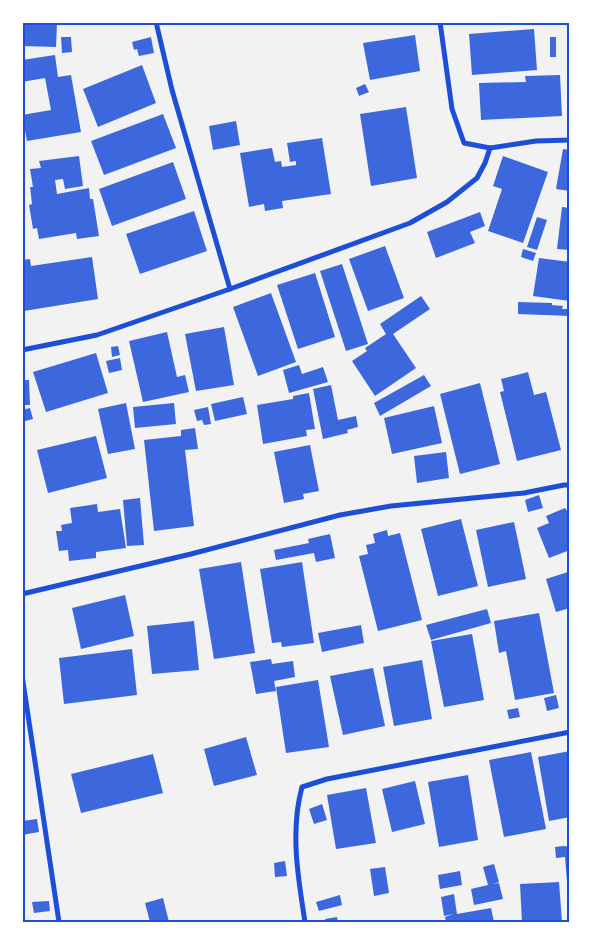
<svg xmlns="http://www.w3.org/2000/svg" width="592" height="945" viewBox="0 0 592 945" font-family="Jost,sans-serif">
	<rect width="100%" height="100%" fill="#f2f2f2"/>
	<g fill="#3d67dc">
		<polygon points="22,22 57,22 56,47 22,46"/>
		<polygon points="534,29 537,70 472,75 469,34"/>
		<polygon points="415,35 420,71 370,80 363,43"/>
		<polygon points="61,37 71,37 72,52 62,53"/>
		<polygon points="151,37 154,53 139,56 137,49 134,50 132,42"/>
		<rect x="550" y="37" width="6" height="20"/>
		<polygon points="55,55 58,77 71,75 81,132 27,141 22,115 51,110 45,78 22,82 22,60"/>
		<polygon points="142,65 156,103 98,127 83,89"/>
		<polygon points="560,75 562,116 481,120 479,83 526,82 525,76"/>
		<polygon points="365,84 369,92 359,96 356,88"/>
		<polygon points="406,107 417,178 371,186 360,114"/>
		<polygon points="163,114 176,148 104,175 91,141"/>
		<polygon points="236,121 240,145 213,150 209,126"/>
		<polygon points="322,138 331,194 282,201 283,208 265,211 264,204 249,207 240,153 272,148 275,162 281,161 282,167 296,165 296,161 290,162 287,143"/>
		<polygon points="563,149 570,150 570,191 556,189"/>
		<polygon points="79,156 83,186 65,189 63,179 55,180 57,194 89,188 90,199 93,199 99,236 77,239 76,233 39,239 37,228 33,229 29,205 32,204 30,187 33,187 30,169 41,168 39,161"/>
		<polygon points="503,156 548,172 523,243 488,231 502,189 493,186"/>
		<polygon points="173,162 186,199 112,226 99,189"/>
		<polygon points="562,207 570,208 570,250 557,249"/>
		<polygon points="194,211 207,251 140,274 126,234"/>
		<polygon points="480,212 485,226 470,232 475,243 436,258 427,232"/>
		<polygon points="537,217 547,220 537,250 527,247"/>
		<polygon points="385,246 404,298 368,311 349,259"/>
		<polygon points="523,249 536,253 533,261 521,257"/>
		<polygon points="92,257 98,299 24,311 22,260 30,259 31,266"/>
		<polygon points="539,258 570,262 570,301 533,296"/>
		<polygon points="342,264 368,344 346,351 320,271"/>
		<polygon points="315,273 335,337 298,349 277,285"/>
		<polygon points="271,293 296,362 258,376 233,307"/>
		<polygon points="421,296 430,309 393,334 416,368 375,396 352,361 367,351 365,348 386,334 380,324"/>
		<polygon points="518,302 552,303 552,305 563,306 562,309 570,309 570,316 518,314"/>
		<polygon points="224,327 234,385 196,391 185,334"/>
		<polygon points="167,332 177,377 185,375 189,392 143,402 129,341"/>
		<polygon points="118,346 120,355 112,357 111,347"/>
		<polygon points="96,353 108,393 46,412 33,372"/>
		<polygon points="120,358 122,370 109,373 106,361"/>
		<polygon points="299,365 302,374 323,367 328,382 289,393 283,370"/>
		<polygon points="528,372 534,395 546,392 561,450 517,461 500,392 504,391 501,379"/>
		<polygon points="424,375 431,386 380,416 374,403"/>
		<polygon points="22,380 29,380 30,405 22,405"/>
		<polygon points="480,383 500,464 460,474 440,394"/>
		<polygon points="331,385 338,420 356,416 358,427 347,430 348,433 323,439 313,389"/>
		<polygon points="309,393 315,429 306,430 307,436 263,444 257,405 293,399 293,396"/>
		<polygon points="243,397 247,414 215,421 211,404"/>
		<polygon points="126,403 135,449 108,454 98,409"/>
		<polygon points="174,403 176,424 135,428 133,407"/>
		<polygon points="434,406 442,443 392,454 384,418"/>
		<polygon points="208,407 211,424 204,425 202,420 197,421 194,410"/>
		<polygon points="30,408 33,419 22,422 22,410"/>
		<polygon points="195,428 198,449 185,450 194,526 154,531 144,440 181,436 181,430"/>
		<polygon points="96,436 107,478 48,493 37,450"/>
		<polygon points="310,445 319,491 303,494 304,499 284,503 274,452"/>
		<polygon points="446,452 449,478 417,483 414,456"/>
		<polygon points="539,495 543,508 528,512 525,500"/>
		<polygon points="140,498 144,545 127,546 123,500"/>
		<polygon points="97,504 98,512 120,509 126,548 96,552 96,558 69,561 68,550 59,551 56,531 62,531 61,525 72,523 70,508"/>
		<polygon points="565,508 570,515 570,550 549,558 537,528 549,523 546,516"/>
		<polygon points="461,519 478,586 438,596 421,529"/>
		<polygon points="514,522 526,579 488,587 476,530"/>
		<polygon points="387,530 388,536 400,533 422,620 378,631 359,556 368,554 366,545 375,543 373,534"/>
		<polygon points="330,534 335,558 316,562 314,553 276,560 274,550 309,543 308,539"/>
		<polygon points="241,562 255,653 214,659 199,569"/>
		<polygon points="302,562 314,643 282,647 281,642 272,643 260,569"/>
		<polygon points="568,572 570,608 556,612 546,579"/>
		<polygon points="125,595 134,636 81,649 72,608"/>
		<polygon points="487,609 491,623 431,640 426,625"/>
		<polygon points="539,613 554,693 515,700 506,651 499,653 494,621"/>
		<polygon points="194,621 199,670 152,674 147,626"/>
		<polygon points="361,625 364,643 322,652 318,633"/>
		<polygon points="472,634 484,700 444,707 431,641"/>
		<polygon points="132,649 137,695 64,704 59,658"/>
		<polygon points="271,659 272,664 293,661 295,677 274,681 276,691 256,694 250,662"/>
		<polygon points="422,660 432,719 394,726 383,667"/>
		<polygon points="373,668 385,726 343,735 330,676"/>
		<polygon points="318,680 329,747 286,753 276,687"/>
		<polygon points="556,695 559,708 547,711 544,698"/>
		<polygon points="518,708 520,717 509,719 507,710"/>
		<polygon points="246,737 257,775 214,786 204,749"/>
		<polygon points="570,751 570,817 549,821 538,757"/>
		<polygon points="531,752 546,829 504,837 489,760"/>
		<polygon points="153,754 163,793 81,813 71,774"/>
		<polygon points="468,775 478,840 439,847 428,782"/>
		<polygon points="415,781 425,824 392,832 382,789"/>
		<polygon points="366,788 376,843 336,849 327,795"/>
		<polygon points="322,804 327,820 314,824 309,809"/>
		<polygon points="37,819 39,832 22,835 22,821"/>
		<polygon points="564,846 570,847 570,893 568,894 565,857 556,858 555,847"/>
		<polygon points="285,861 287,876 275,877 274,863"/>
		<polygon points="494,864 499,882 493,884 499,883 503,899 474,905 471,889 488,885 483,867"/>
		<polygon points="385,867 389,893 374,896 370,869"/>
		<polygon points="460,871 462,885 440,889 438,875"/>
		<polygon points="559,882 562,922 522,922 520,884"/>
		<polygon points="454,894 457,914 491,908 494,922 446,922 445,917 453,914 444,916 441,897"/>
		<polygon points="340,895 342,905 319,911 316,902"/>
		<polygon points="163,898 169,922 150,922 145,903"/>
		<polygon points="49,901 50,911 34,913 32,902"/>
		<polygon points="337,917 338,922 326,922 325,919"/>
		<polygon points="431,920 432,922 420,922 420,921"/>
	</g>
	<g fill="none" stroke-linecap="round" stroke-linejoin="round">
		<g stroke="#1d4ed8" stroke-width="5">
			<polyline points="156,22 172,90 230,289"/>
			<polyline points="440,22 452,109 464,143 490,148 536,141 570,140"/>
			<polyline points="22,350 97,335 230,289 410,223 447,202 477,178 485,163 490,148"/>
			<polyline points="22,594 191,554 340,515 391,506 524,493 564,485 570,485"/>
			<polyline points="22,675 59,922"/>
			<path d="M305,922C298,878 290,831 302,787L327,779L570,732"/>
		</g>
	</g>
	<rect width="592" height="945" fill="none" stroke="#ffffff" stroke-width="48"/>
	<rect x="24" y="24" width="544" height="897" fill="none" stroke="#1d4ed8" stroke-width="2"/>
</svg>
